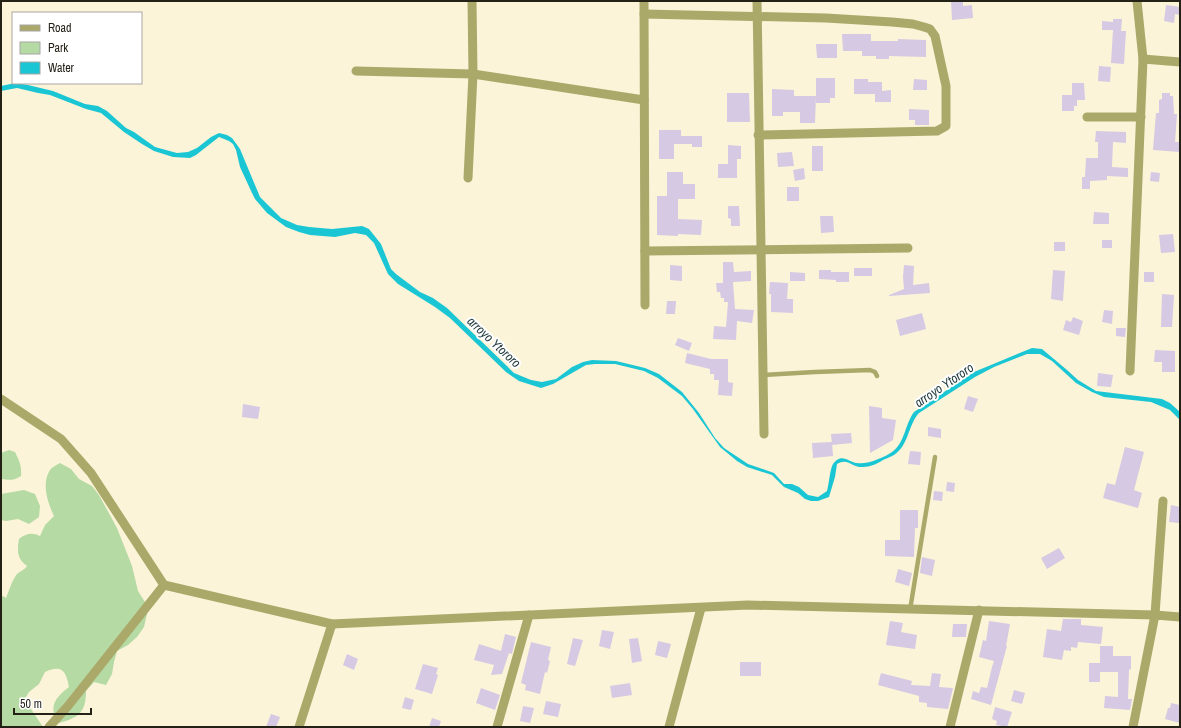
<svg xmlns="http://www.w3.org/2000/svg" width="1181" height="728" viewBox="0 0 1181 728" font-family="'Archivo Narrow',sans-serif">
	<rect width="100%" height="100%" fill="#fcf4d8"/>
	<g fill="#b5daa4">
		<path d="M9,450L15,452C19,460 22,466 21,476C14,481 9,480 1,479V453Z"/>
		<path d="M60,463L71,469L79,479L92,486L99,495L117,528L132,566L138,591L145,602L147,614L144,627L137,637L128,645L117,651L114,662L112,674L106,685L94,682L86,691C86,712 79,718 59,723C47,707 56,697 69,687C66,671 62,664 45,672L39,684L29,692L26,697L27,703L43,727H1V595L6,598C9,591 11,583 15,577C18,571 24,571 27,566C17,559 17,551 19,539C25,534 32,532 40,536L45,525L54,516C48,503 41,484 50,470C52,467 57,465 60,463Z"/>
		<polygon points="24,490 35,494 40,506 39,517 29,524 18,519 6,521 1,520 1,494"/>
	</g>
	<path fill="#1bc6d4" d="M15,83L28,85L53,91L85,104L98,106L107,111L126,128L134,132L155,147L177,153L188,152L197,148L211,137L219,133L227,135L232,138L240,149L260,197L281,218L297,225L309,227L332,229L362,226L369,229L381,244L391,269L396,274L420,292L433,298L447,308L514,373L531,380L542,382L556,379L572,367L583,362L592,360L616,361L645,368L659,374L682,392L699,413L715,438L724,448L748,464L774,473L784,484H792L799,487L808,495L818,497L827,491C829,484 830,469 833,464C842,452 848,462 857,463C867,465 885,457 892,452C905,443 905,424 914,412L974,372L1032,348L1042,349L1067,370L1078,380L1096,391L1162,399L1170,403L1180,412V420L1170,410L1151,402L1104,397L1092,392L1076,383L1052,361L1040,354H1027L994,367L975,377L919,413C908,425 909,445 894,455C891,457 887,458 883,460C877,464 870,467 863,467C852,468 848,457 837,464L835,477L829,497L818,501H811L805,499L798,493L784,487L772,475L747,467L737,461L720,447L693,409L682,396L658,378L644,371L615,364H595L586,365L553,384L541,388L519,381L506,372L450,318L435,307L398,284L388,274L374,243L366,235L355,233L335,237L310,235L299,232L286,227L267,213L255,199L252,193L240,167L236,150L233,144L229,141L219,137L196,155L190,158L173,157L154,151L142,144L124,132L101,113L86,109L50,95L38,93L17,88L1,91V86Z"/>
	<g fill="#d5c9e3">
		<polygon points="951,1 963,1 963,6 972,5 973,18 952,20"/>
		<polygon points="1166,5 1180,7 1180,15 1175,14 1174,23 1164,21"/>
		<polygon points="1113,19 1122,19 1121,31 1126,31 1124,64 1111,63 1113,30 1102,30 1102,21 1113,22"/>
		<polygon points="842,34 871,34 871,41 898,41 898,39 926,40 926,57 889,56 889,59 876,59 876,56 862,56 862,51 843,51"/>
		<polygon points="816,44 837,44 837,58 817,58"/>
		<polygon points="1099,66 1111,67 1110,82 1098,81"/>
		<polygon points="816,78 835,78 835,98 830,98 830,103 816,103"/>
		<polygon points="854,79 868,79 868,82 882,82 882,91 891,90 891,102 875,102 875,94 854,94"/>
		<polygon points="914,79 927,80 927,90 913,90"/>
		<polygon points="1072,83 1084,83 1085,100 1077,100 1077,106 1074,106 1074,111 1062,111 1062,95 1072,95"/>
		<polygon points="772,89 794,90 794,96 816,96 815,123 800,123 800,112 783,112 783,116 772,116"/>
		<polygon points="727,93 749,93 750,122 727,122"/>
		<polygon points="1162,93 1170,93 1170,96 1173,96 1174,114 1177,114 1175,142 1180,142 1180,152 1153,150 1156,113 1159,113 1159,100 1162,99"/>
		<polygon points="909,109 929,110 929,125 915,125 915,120 909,120"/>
		<polygon points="659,130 681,130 681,136 702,136 702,147 692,147 692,144 674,144 674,159 659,159"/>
		<polygon points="1096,131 1126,132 1126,143 1113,142 1112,167 1128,168 1128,177 1107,176 1107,180 1090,181 1090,189 1082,189 1082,177 1085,177 1086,158 1098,158 1098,142 1095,142"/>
		<polygon points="728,145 741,146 741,159 737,159 737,178 718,178 718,164 728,164"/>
		<rect x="812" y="146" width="11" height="25"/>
		<polygon points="792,152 794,166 778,167 777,153"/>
		<polygon points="804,168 805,179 795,181 793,170"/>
		<polygon points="667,172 683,172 683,184 695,184 695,199 678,199 678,219 702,220 701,235 678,234 678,236 657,235 657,196 667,196"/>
		<polygon points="1151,172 1160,173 1159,182 1150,181"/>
		<rect x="787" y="187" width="12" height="14"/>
		<polygon points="728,206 739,206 740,226 731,226 731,219 728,218"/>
		<polygon points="1094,212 1109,213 1109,224 1093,224"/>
		<polygon points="820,216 833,216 834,232 821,233"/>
		<polygon points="1173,234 1175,252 1161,253 1159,235"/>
		<rect x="1102" y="240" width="10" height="8"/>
		<rect x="1054" y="242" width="11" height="9"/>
		<polygon points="723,262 733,262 734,272 751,271 751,281 733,282 735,309 754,310 752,323 737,321 736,340 713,339 714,326 726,327 728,302 724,302 724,298 721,298 720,292 717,292 716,283 723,283"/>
		<polygon points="670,265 682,266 682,281 670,280"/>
		<polygon points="904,265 914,266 913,285 929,283 930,293 889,296 889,295 904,289 903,277"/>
		<rect x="854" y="268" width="18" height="8"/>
		<polygon points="819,270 831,270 831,272 849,272 849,282 836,282 836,280 819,279"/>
		<polygon points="1053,270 1065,271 1063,301 1051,299"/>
		<polygon points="790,272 805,273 805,281 790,281"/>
		<rect x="1144" y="272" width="10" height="10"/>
		<polygon points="770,282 788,283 787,299 793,299 793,313 771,312 771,294 769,294"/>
		<polygon points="1162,294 1174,295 1172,327 1161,327"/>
		<polygon points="667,301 676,301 675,314 666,314"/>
		<polygon points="1104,310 1113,311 1112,324 1102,322"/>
		<polygon points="922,313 926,329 900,336 896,320"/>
		<polygon points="1073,317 1083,321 1079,335 1063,330 1066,320 1071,322"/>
		<polygon points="1116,328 1126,328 1125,337 1116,336"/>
		<polygon points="678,338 692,343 689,351 675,345"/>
		<polygon points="1155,350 1175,351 1175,372 1162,372 1162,362 1154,362"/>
		<polygon points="687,353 711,359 728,359 728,382 733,383 732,396 718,395 719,380 714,380 714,374 710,374 710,369 685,363"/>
		<polygon points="1098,373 1113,375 1111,387 1097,386"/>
		<polygon points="968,396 978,399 973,412 964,409"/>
		<polygon points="243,404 260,407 258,419 242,417"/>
		<polygon points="869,406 882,408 882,418 896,420 893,440 870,453"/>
		<polygon points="928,427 941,429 941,438 928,436"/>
		<polygon points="851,433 852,443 832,445 831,434"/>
		<polygon points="832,442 833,456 813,458 812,443"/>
		<polygon points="1125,447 1144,452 1134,490 1142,493 1138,508 1103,498 1107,483 1115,485"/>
		<polygon points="910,451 921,452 920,465 908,464"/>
		<polygon points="947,482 955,483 954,492 946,491"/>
		<polygon points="934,491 943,492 942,501 933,500"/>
		<polygon points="1171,505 1180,507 1179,523 1169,522"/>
		<polygon points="900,510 918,510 918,528 915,528 914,557 885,556 885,540 900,540"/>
		<polygon points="1059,548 1065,558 1047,569 1041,558"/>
		<polygon points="922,557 935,560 932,576 920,573"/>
		<polygon points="898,569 912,573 909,586 895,582"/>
		<polygon points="1063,619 1081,619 1081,625 1103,627 1101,644 1078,642 1077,648 1071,647 1071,651 1064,650 1062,660 1043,657 1047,629 1061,631"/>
		<polygon points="890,621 903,623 901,632 917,635 915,649 886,645"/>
		<polygon points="989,621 1010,624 1006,646 1007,646 991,705 971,699 973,691 979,693 981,687 987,688 992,667 994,661 979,657 983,640 986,641"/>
		<polygon points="953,624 967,624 966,637 952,637"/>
		<polygon points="602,630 614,632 610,649 599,646"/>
		<polygon points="505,634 516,637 512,654 509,653 502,674 491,675 494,665 474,660 479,644 501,651"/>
		<polygon points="573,638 583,640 575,666 567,664"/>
		<polygon points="638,638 642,661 632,663 629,639"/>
		<polygon points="658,641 671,644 667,658 655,655"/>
		<polygon points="531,642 551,647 548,660 550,661 547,673 545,672 540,694 525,690 526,685 521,683"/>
		<polygon points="1100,646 1113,646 1113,656 1131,656 1131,669 1129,670 1128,699 1132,699 1130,710 1104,708 1105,696 1118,697 1118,672 1100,672 1100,682 1089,682 1089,663 1100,663"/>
		<polygon points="347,654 358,659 354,670 343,665"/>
		<rect x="740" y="662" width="21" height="14"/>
		<polygon points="423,664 438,668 436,674 438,675 432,694 415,689"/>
		<polygon points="881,673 912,681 911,685 930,686 932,673 941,674 939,687 953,688 948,709 927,707 927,703 919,702 919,696 878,685"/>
		<polygon points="630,683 632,695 612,698 610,686"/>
		<polygon points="481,688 500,695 495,710 476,703"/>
		<polygon points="1014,690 1025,693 1022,704 1011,701"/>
		<polygon points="405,697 414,700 411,710 402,708"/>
		<polygon points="546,701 561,704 558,717 543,714"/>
		<polygon points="1171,703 1180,705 1180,723 1165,719 1168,708 1170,708"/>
		<polygon points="523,706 534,708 530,723 520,721"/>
		<polygon points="995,707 1012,712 1007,727 996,725 997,721 992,719"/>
		<polygon points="271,714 280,717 276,727 266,727"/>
		<polygon points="432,718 441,721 439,727 429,727"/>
	</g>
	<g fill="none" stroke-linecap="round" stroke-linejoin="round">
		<g stroke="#aba96a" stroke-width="4.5">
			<polyline points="763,375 815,372 870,370 875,372 877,376"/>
			<polyline points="910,610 935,457"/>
		</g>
		<g stroke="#aba96a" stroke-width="9">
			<polyline points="644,1 645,305"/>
			<polyline points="757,1 764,434"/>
			<polyline points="644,14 826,18 892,22 913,24 924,27 930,29 935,36 946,86 946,126 937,131 758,135"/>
			<polyline points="1143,59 1180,62"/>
			<polyline points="356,71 473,74 644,100"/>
			<polyline points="1087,117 1141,117"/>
			<polyline points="468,178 473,74 472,1"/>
			<polyline points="645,251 908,248"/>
			<polyline points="1130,371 1143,59 1137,1"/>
			<polyline points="1,399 61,439 91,473 164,585 332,624 748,605 1155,615 1163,501"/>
			<polyline points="49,727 68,706 164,585"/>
			<polyline points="299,727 332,624"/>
			<polyline points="497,727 529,615"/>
			<polyline points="669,727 701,608"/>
			<polyline points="950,727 979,610"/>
			<polyline points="1133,727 1155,615 1180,617"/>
		</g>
	</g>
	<g text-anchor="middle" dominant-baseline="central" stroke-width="4" stroke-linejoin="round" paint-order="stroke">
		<g font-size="13" font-style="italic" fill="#1e3739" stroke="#fff">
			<text transform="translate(494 342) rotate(43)">arroyo Ytororo</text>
			<text transform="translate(944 385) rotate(-34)">arroyo Ytororo</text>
		</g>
	</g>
	<rect width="1181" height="728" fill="none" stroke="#242117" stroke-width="4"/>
	<rect x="12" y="12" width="130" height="72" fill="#ffffff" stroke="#a7a6a2"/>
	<rect x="20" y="25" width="20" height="6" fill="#aba96a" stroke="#a7a6a2"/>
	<text x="48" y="32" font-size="12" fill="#242117">Road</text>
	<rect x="20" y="42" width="20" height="12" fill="#b5daa4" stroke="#a7a6a2"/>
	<text x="48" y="52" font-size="12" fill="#242117">Park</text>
	<rect x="20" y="62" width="20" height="12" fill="#1bc6d4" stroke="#a7a6a2"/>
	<text x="48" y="72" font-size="12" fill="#242117">Water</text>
	<path d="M14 708v6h77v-6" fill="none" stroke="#242117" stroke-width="2"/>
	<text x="20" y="708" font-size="12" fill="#242117" stroke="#ffffff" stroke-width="3" paint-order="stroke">50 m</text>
</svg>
